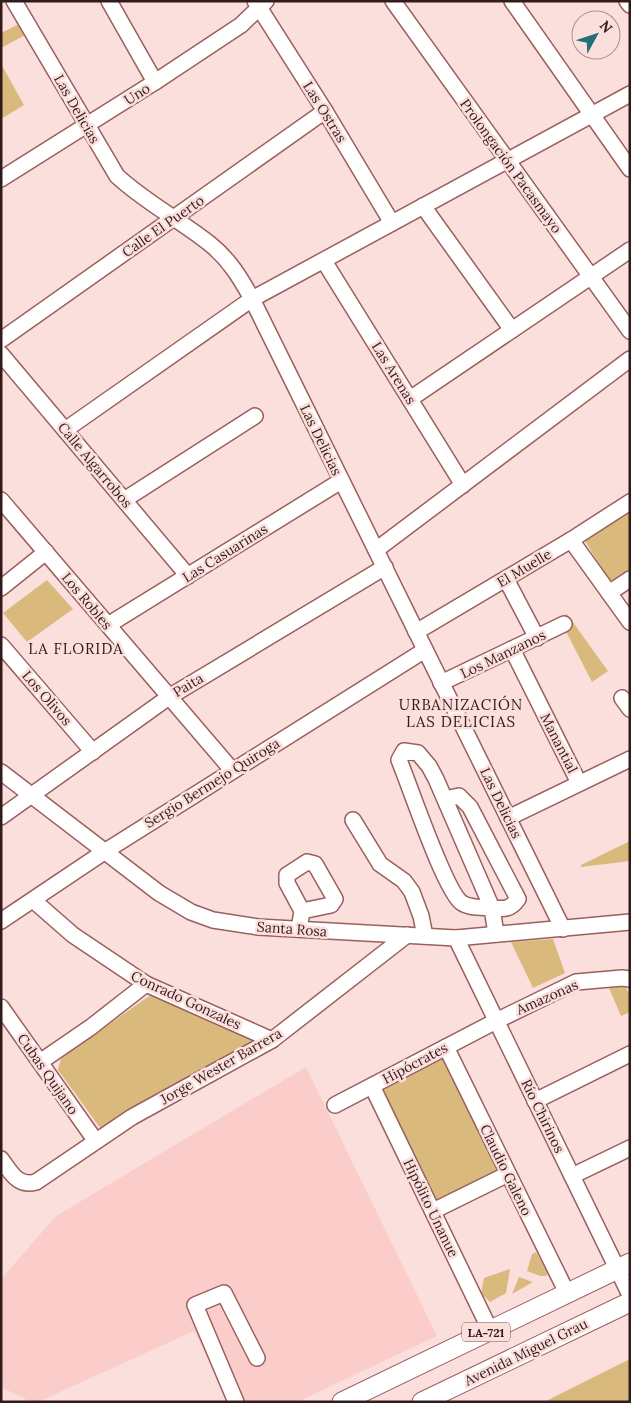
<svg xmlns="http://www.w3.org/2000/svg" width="631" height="1403" viewBox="0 0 631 1403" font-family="Lora,serif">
	<rect width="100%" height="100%" fill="#fbdfdd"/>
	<polygon fill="#fbcdca" points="306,1067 437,1336 297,1402 231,1402 194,1331 38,1402 31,1402 1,1387 1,1279 56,1216"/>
	<g fill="#dab97d">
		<polygon points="23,22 29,33 1,48 1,33"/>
		<polygon points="1,64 24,105 1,119"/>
		<polygon points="630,511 630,571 617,580 609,580 585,541"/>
		<polygon points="47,580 73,609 27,642 3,613"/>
		<polygon points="567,614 608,671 592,682 559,618"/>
		<polygon points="630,841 630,861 581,867 581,865"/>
		<polygon points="553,939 565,973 533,988 511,942"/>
		<polygon points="625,986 630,996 630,1012 621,1016 609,988"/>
		<polygon points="155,992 252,1038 253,1043 109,1127 101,1129 58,1070 61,1058"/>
		<polygon points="443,1055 498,1169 435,1203 380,1088"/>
		<polygon points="536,1252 548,1273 546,1276 540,1276 527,1271 532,1254"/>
		<polygon points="510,1269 506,1293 490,1302 481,1293 484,1278"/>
		<polygon points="519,1277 533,1282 512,1294"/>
		<polygon points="630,1359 630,1402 545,1402 554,1397"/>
	</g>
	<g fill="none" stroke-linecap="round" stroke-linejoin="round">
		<defs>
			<g id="minor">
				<path d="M14,1L117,176C145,202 180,220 210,244C229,259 241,279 252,299L563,929"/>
				<polyline points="109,1 155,82"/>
				<polyline points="255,1 325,111 392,223"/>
				<polyline points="393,1 630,331"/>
				<polyline points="512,1 630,169"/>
				<polyline points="627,1 630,5"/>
				<polyline points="1,179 155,82 241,25 266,1"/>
				<polyline points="423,206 512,330"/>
				<polyline points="324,261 463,485"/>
				<polyline points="1,340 325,111"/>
				<polyline points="1,354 188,576"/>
				<polyline points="410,399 630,250"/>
				<polyline points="65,430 252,299 630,94"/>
				<polyline points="1,500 232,770"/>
				<polyline points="124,500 255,416"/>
				<polyline points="571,540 630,622"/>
				<polyline points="376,550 630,359"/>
				<polyline points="506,579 537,638"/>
				<polyline points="1,588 46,552"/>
				<polyline points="609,593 630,579"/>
				<polyline points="108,625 341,481"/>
				<polyline points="416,632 571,540 630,502"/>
				<polyline points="1,645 93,752"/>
				<polyline points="512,649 579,783"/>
				<polyline points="441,683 564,624"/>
				<polyline points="622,698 630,709"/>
				<polyline points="1,772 159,893 191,912 213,920 258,927 456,938 630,922"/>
				<path d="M445,799L459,796L470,807L518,899C510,910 504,909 492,908C483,907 469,908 462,903C445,892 410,786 399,760L404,751L418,753L429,766L436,779L492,908L496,934"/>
				<polyline points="1,817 169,697 385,567"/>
				<polyline points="508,818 630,759"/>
				<polyline points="353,820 380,864 404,881 412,892 421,916 425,936"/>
				<polyline points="33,900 73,935 146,984 272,1040"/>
				<polyline points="1,921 104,852 425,650"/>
				<polyline points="299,929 302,911 287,883 287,875 307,862 315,864 335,899 331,905 302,911"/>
				<polyline points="456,938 630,1295"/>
				<polyline points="1,1007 95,1140"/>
				<polyline points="446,1047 567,1293"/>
				<polyline points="40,1062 91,1027 146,984"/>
				<polyline points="372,1086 490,1330"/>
				<polyline points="535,1101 630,1054"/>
				<polyline points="335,1105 496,1021 576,982 622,978 630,979"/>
				<path d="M1,1159C11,1172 17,1187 36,1182L132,1117L272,1040L407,935"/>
				<polyline points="572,1176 630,1148"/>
				<polyline points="433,1211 508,1174"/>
				<polyline points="236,1402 195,1305 224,1293 257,1358"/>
			</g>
			<g id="major">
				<polyline points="342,1402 630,1263"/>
				<polyline points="422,1402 630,1302"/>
			</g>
		</defs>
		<use href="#minor" stroke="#9a5f5d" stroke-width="18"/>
		<use href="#major" stroke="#9a5f5d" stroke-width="21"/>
		<use href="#minor" stroke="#fff" stroke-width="15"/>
		<use href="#major" stroke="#fff" stroke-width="19"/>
	</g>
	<g text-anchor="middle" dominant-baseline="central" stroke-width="5" stroke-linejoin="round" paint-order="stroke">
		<rect fill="#fbdfdd" stroke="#705655" stroke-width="1" x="462" y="1322.5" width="48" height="19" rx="4"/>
		<g font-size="12" font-weight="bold" fill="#341b1b">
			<text x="486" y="1332">LA-721</text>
		</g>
		<g font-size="14" fill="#341b1b" stroke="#fbdfdd">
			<text transform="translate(137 94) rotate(-33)">Uno</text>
			<text transform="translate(77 109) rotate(60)">Las Delicias</text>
			<text transform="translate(325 112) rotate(58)">Las Ostras</text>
			<text transform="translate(511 166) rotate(54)">Prolongación Pacasmayo</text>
			<text transform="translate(163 226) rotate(-35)">Calle El Puerto</text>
			<text transform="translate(394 373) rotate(58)">Las Arenas</text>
			<text transform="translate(321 440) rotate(64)">Las Delicias</text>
			<text transform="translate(95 465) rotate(50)">Calle Algarrobos</text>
			<text transform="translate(225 553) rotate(-32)">Las Casuarinas</text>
			<text transform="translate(524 568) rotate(-31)">El Muelle</text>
			<text transform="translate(87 601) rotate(50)">Los Robles</text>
			<text transform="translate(503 654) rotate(-26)">Los Manzanos</text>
			<text transform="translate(188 685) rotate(-31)">Paita</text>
			<text transform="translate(47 698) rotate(49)">Los Olivos</text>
			<text transform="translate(559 743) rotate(63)">Manantial</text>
			<text transform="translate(212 783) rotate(-32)">Sergio Bermejo Quiroga</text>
			<text transform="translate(501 803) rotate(64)">Las Delicias</text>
			<text transform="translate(292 929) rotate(4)">Santa Rosa</text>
			<text transform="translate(547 997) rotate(-24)">Amazonas</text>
			<text transform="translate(186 1000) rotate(25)">Conrado Gonzales</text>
			<text transform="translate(415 1063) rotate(-28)">Hipócrates</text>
			<text transform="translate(221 1066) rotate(-30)">Jorge Wester Barrera</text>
			<text transform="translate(48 1074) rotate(55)">Cubas Quijano</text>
			<text transform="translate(543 1116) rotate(64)">Río Chirinos</text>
			<text transform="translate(506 1170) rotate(64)">Claudio Galeno</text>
			<text transform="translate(431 1208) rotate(64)">Hipólito Unanue</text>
			<text transform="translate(526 1352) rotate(-26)">Avenida Miguel Grau</text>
		</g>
		<g font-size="15" letter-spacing="1" fill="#341b1b" stroke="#fbdfdd">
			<text x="76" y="648">LA FLORIDA</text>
			<text x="461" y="704">URBANIZACIÓN<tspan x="461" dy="17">LAS DELICIAS</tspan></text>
		</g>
	</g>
	<rect width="631" height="1403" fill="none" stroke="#341b1b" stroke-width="5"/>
	<g transform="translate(596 35) rotate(50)"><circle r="24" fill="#fbdfdd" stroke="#ab918f"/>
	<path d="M0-4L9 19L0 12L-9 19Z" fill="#257075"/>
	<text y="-8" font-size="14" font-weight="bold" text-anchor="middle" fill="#341b1b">N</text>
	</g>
</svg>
